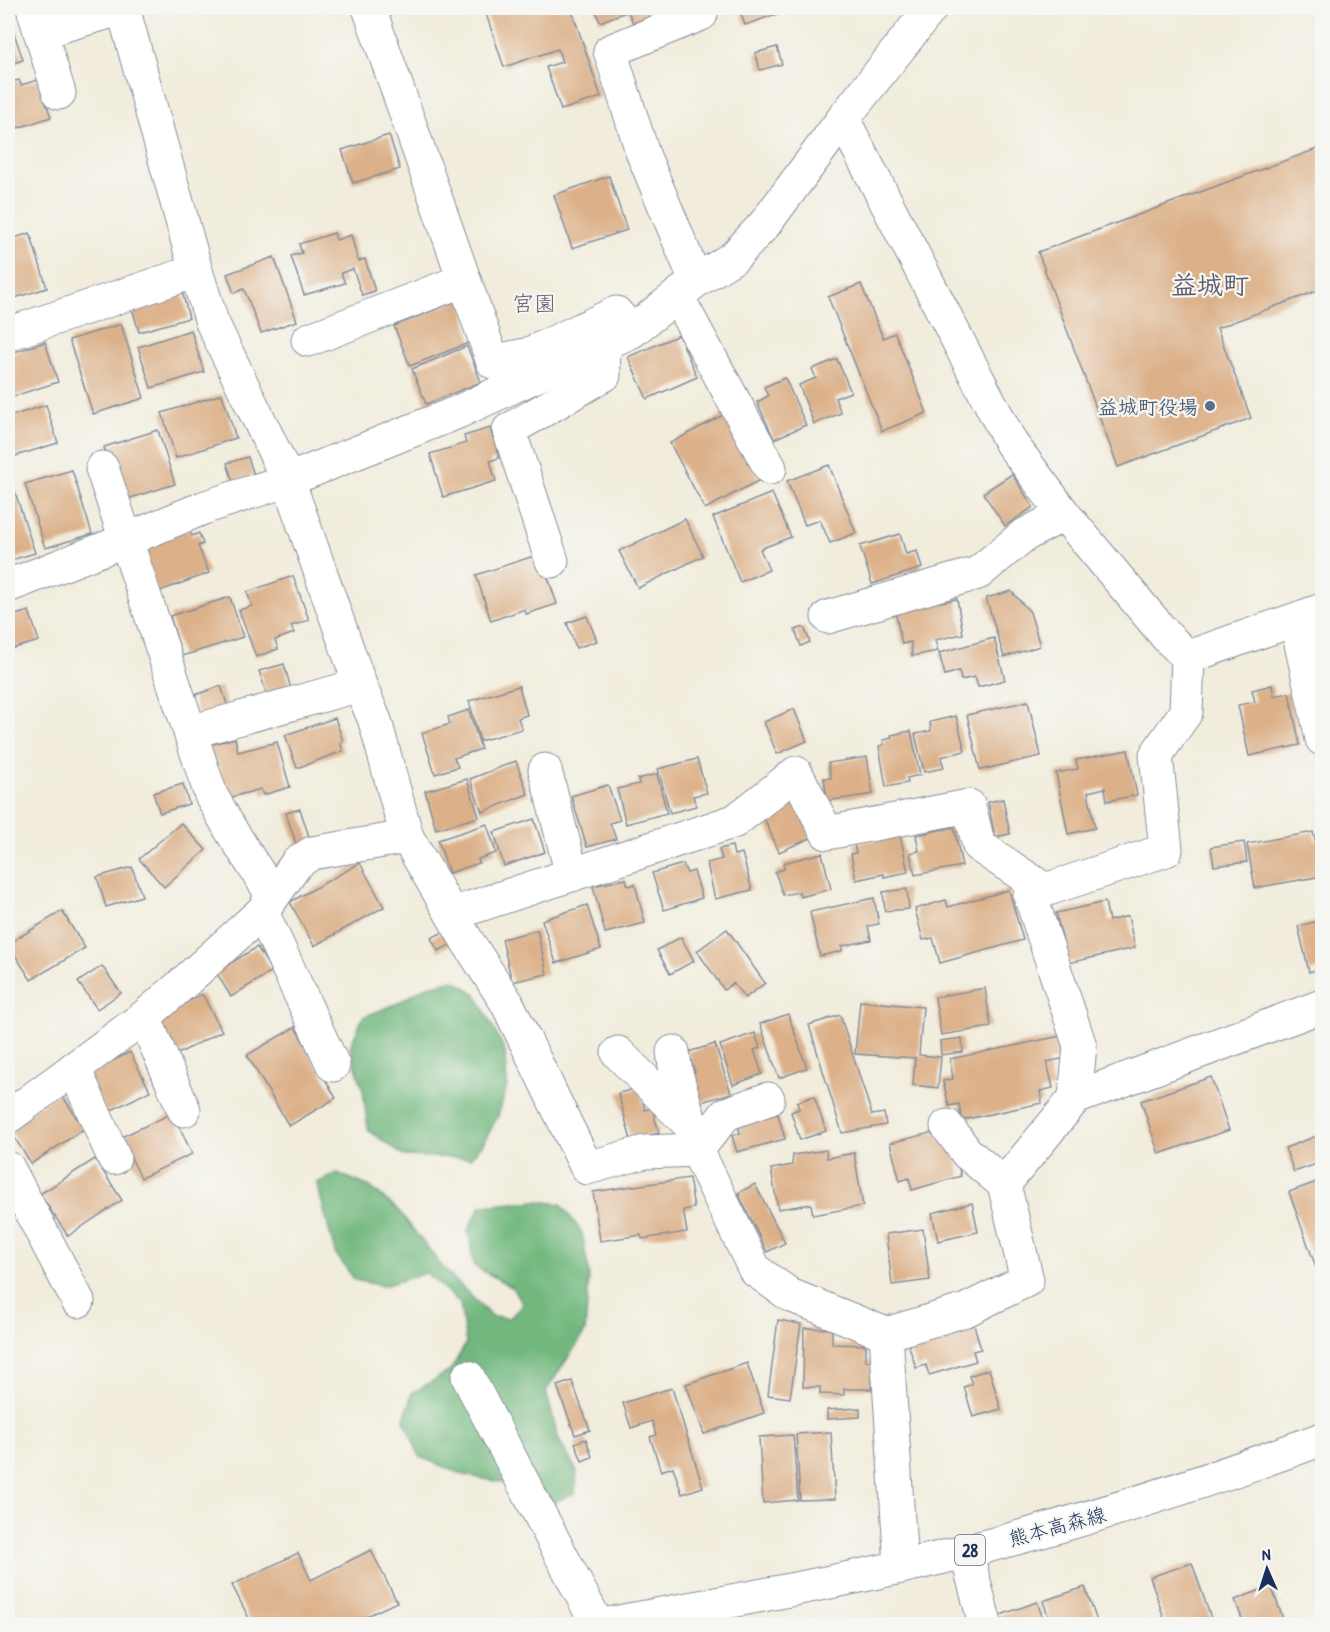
<svg xmlns="http://www.w3.org/2000/svg" width="1330" height="1632" viewBox="0 0 1330 1632" font-family="'Patrick Hand','Klee One',sans-serif">
	<rect width="100%" height="100%" fill="#f6f6f2"/>
	<filter id="ink" filterUnits="userSpaceOnUse"><feTurbulence type="fractalNoise" baseFrequency=".0167" numOctaves="2"/><feDisplacementMap in="SourceGraphic" scale="12" xChannelSelector="R" yChannelSelector="G"/><feConvolveMatrix kernelMatrix="1 2 1 2 8 2 1 2 1" color-interpolation-filters="sRGB"/></filter>
	<filter id="wash" filterUnits="userSpaceOnUse"><feTurbulence type="fractalNoise" baseFrequency=".008" numOctaves="4" result="noise"/><feDisplacementMap in="SourceGraphic" scale="24" xChannelSelector="R" yChannelSelector="G"/><feGaussianBlur stdDeviation="1.35" result="paint"/><feColorMatrix in="noise" values="0 0 0 0 0 0 0 0 0 0 0 0 0 0 0 0 0 1.4 0 .05"/><feComposite in="paint" operator="in"/></filter>
	<g filter="url(#wash)">
		<rect width="100%" height="100%" fill="#f1ecdb"/>
		<g fill="#72b87e" stroke="#46746e" stroke-width="1.5">
			<polygon points="454,980 476,994 505,1051 507,1086 498,1116 482,1145 470,1158 404,1156 368,1130 363,1090 350,1047 363,1017 396,1004 425,987"/>
			<polygon points="337,1173 370,1187 398,1210 444,1269 492,1317 510,1318 523,1304 512,1287 474,1266 468,1230 481,1206 537,1201 561,1204 582,1233 589,1275 585,1332 546,1391 558,1438 577,1472 575,1493 549,1504 505,1483 464,1475 420,1457 404,1420 412,1393 450,1371 466,1344 460,1303 426,1273 383,1286 355,1280 335,1253 317,1183"/>
		</g>
		<g id="blocks">
			<g fill="#dcb189">
				<polygon points="497,8 571,8 601,97 561,110 546,67 562,62 558,49 504,67 485,11"/>
				<polygon points="595,8 658,8 660,13 633,23 628,11 600,22"/>
				<polygon points="739,8 794,8 745,25"/>
				<polygon points="8,15 23,60 8,65"/>
				<polygon points="777,47 782,64 760,70 755,53"/>
				<polygon points="19,80 21,85 38,80 51,117 18,128 15,120 8,122 8,83"/>
				<polygon points="389,135 400,169 353,183 342,150"/>
				<polygon points="1322,147 1322,289 1217,328 1251,418 1118,467 1038,252"/>
				<polygon points="609,176 627,230 572,248 554,195"/>
				<polygon points="30,233 47,288 8,300 8,240"/>
				<polygon points="334,233 336,240 351,235 358,261 365,259 375,291 362,295 353,269 341,273 345,283 304,295 291,256 302,253 299,244"/>
				<polygon points="274,257 297,321 261,333 244,289 234,293 227,274"/>
				<polygon points="180,284 189,318 139,332 129,298"/>
				<polygon points="861,284 883,338 895,333 927,413 882,431 828,297"/>
				<polygon points="462,299 471,342 410,366 394,326"/>
				<polygon points="121,324 144,398 93,414 69,340"/>
				<polygon points="191,330 204,372 151,388 138,347"/>
				<polygon points="679,335 697,377 647,399 628,357"/>
				<polygon points="45,342 58,382 8,398 8,354"/>
				<polygon points="467,346 481,382 426,404 412,369"/>
				<polygon points="837,359 851,392 835,398 841,413 814,424 799,385 816,378 812,369"/>
				<polygon points="785,378 806,425 774,439 757,402 768,396 764,387"/>
				<polygon points="222,394 236,438 176,458 162,413"/>
				<polygon points="46,405 58,443 9,458 8,417"/>
				<polygon points="725,414 760,480 705,509 670,443"/>
				<polygon points="490,428 499,458 490,461 496,481 443,497 430,454 466,443 464,436"/>
				<polygon points="158,430 175,484 121,501 104,447"/>
				<polygon points="248,457 254,475 233,482 227,463"/>
				<polygon points="829,465 856,533 830,543 820,520 805,525 787,481"/>
				<polygon points="72,470 92,534 45,548 25,484"/>
				<polygon points="1012,474 1033,507 1005,526 983,493"/>
				<polygon points="14,489 35,553 8,561 8,491"/>
				<polygon points="772,493 791,537 760,549 769,570 740,582 713,517"/>
				<polygon points="685,519 703,556 638,588 619,551"/>
				<polygon points="189,529 192,536 199,533 203,544 198,546 209,573 157,592 141,546"/>
				<polygon points="900,534 906,554 917,551 922,568 872,584 860,546"/>
				<polygon points="540,554 557,604 526,614 525,609 491,621 476,575"/>
				<polygon points="293,576 309,620 291,626 294,633 275,640 278,649 256,657 239,610 252,606 247,592"/>
				<polygon points="1011,591 1030,612 1040,646 1004,657 986,598"/>
				<polygon points="230,597 243,637 182,656 170,616"/>
				<polygon points="957,599 963,634 935,640 938,651 912,656 911,642 902,644 895,610"/>
				<polygon points="29,611 39,641 8,650 8,617"/>
				<polygon points="587,616 597,641 576,648 567,623"/>
				<polygon points="804,627 810,642 801,646 795,630"/>
				<polygon points="994,638 1005,680 978,687 975,677 961,680 959,671 945,675 939,653"/>
				<polygon points="284,664 291,689 267,695 259,671"/>
				<polygon points="1272,685 1274,696 1289,693 1300,745 1249,756 1238,705 1255,702 1252,690"/>
				<polygon points="221,686 228,707 199,717 192,696"/>
				<polygon points="519,686 527,715 518,718 522,729 480,741 469,701"/>
				<polygon points="1028,701 1041,756 980,770 967,715"/>
				<polygon points="794,709 807,741 777,754 764,722"/>
				<polygon points="469,710 481,749 454,758 458,767 435,774 422,733 450,724 448,717"/>
				<polygon points="956,716 965,751 941,757 944,768 924,772 915,734 931,731 930,722"/>
				<polygon points="335,718 343,741 340,742 343,751 297,768 285,735"/>
				<polygon points="911,731 920,775 907,778 908,783 886,787 879,746 884,745 883,740 892,738 891,735"/>
				<polygon points="235,738 238,752 277,742 290,787 263,795 261,789 228,798 217,760 211,762 206,746"/>
				<polygon points="1128,750 1137,795 1107,801 1105,788 1088,792 1095,828 1068,834 1056,773 1078,769 1076,760"/>
				<polygon points="867,757 873,794 827,801 824,778 831,778 828,763"/>
				<polygon points="697,759 707,793 693,796 696,806 670,813 658,769"/>
				<polygon points="516,761 528,794 482,812 470,779"/>
				<polygon points="657,774 667,813 626,824 617,789 639,784 638,779"/>
				<polygon points="467,779 479,817 436,829 425,791"/>
				<polygon points="183,784 189,804 160,813 153,793"/>
				<polygon points="608,785 620,820 610,823 616,839 587,847 571,796"/>
				<polygon points="795,796 813,837 779,852 761,811"/>
				<polygon points="1003,799 1010,834 995,837 988,802"/>
				<polygon points="300,809 312,846 298,850 286,813"/>
				<polygon points="534,819 545,852 504,866 494,832"/>
				<polygon points="181,823 206,850 164,887 139,859"/>
				<polygon points="487,824 496,853 478,859 479,863 449,873 438,840"/>
				<polygon points="954,827 962,866 915,875 910,853 919,851 916,835"/>
				<polygon points="1313,832 1315,840 1322,839 1322,876 1255,888 1247,844"/>
				<polygon points="900,835 908,872 884,877 884,874 856,880 851,854 856,853 854,844"/>
				<polygon points="1244,842 1247,862 1214,866 1211,847"/>
				<polygon points="732,846 734,855 742,853 752,890 715,899 707,863 722,859 719,849"/>
				<polygon points="822,853 831,889 800,897 799,892 783,895 775,872 784,869 783,863"/>
				<polygon points="360,863 384,907 314,946 290,902"/>
				<polygon points="683,864 687,873 694,871 702,898 664,910 652,873"/>
				<polygon points="132,867 142,896 106,907 97,877"/>
				<polygon points="626,879 628,886 635,884 645,923 605,933 593,886"/>
				<polygon points="907,889 909,909 885,911 883,892"/>
				<polygon points="1009,890 1023,940 940,963 933,938 923,940 915,909 946,900 948,907"/>
				<polygon points="874,898 879,924 868,926 871,940 842,946 842,951 820,956 810,912"/>
				<polygon points="1105,902 1109,921 1128,916 1135,948 1068,963 1056,913"/>
				<polygon points="587,905 601,949 556,963 542,920"/>
				<polygon points="62,911 85,948 31,980 8,944"/>
				<polygon points="1322,920 1322,968 1309,972 1298,926"/>
				<polygon points="449,929 456,942 438,951 431,938"/>
				<polygon points="727,929 765,983 745,998 733,983 724,990 697,951"/>
				<polygon points="537,930 547,974 512,982 502,939"/>
				<polygon points="681,937 694,961 670,974 657,950"/>
				<polygon points="257,947 272,971 231,997 216,972"/>
				<polygon points="102,966 121,993 97,1009 78,982"/>
				<polygon points="985,988 991,1027 941,1035 935,997"/>
				<polygon points="202,994 222,1031 176,1055 156,1019"/>
				<polygon points="860,1001 923,1007 919,1055 941,1057 938,1088 913,1085 915,1058 855,1054"/>
				<polygon points="788,1014 807,1068 779,1078 760,1024"/>
				<polygon points="840,1015 872,1115 884,1113 886,1125 842,1133 809,1025"/>
				<polygon points="295,1027 336,1098 289,1126 247,1055"/>
				<polygon points="755,1033 760,1048 754,1050 762,1074 733,1085 720,1045"/>
				<polygon points="1061,1036 1065,1058 1047,1062 1053,1088 1040,1091 1042,1103 962,1120 959,1104 949,1106 943,1081 953,1079 950,1059"/>
				<polygon points="962,1038 963,1052 941,1055 940,1041"/>
				<polygon points="715,1044 731,1093 698,1103 689,1074 695,1072 688,1052"/>
				<polygon points="130,1052 150,1091 106,1113 87,1074"/>
				<polygon points="1211,1077 1229,1130 1159,1154 1141,1101"/>
				<polygon points="640,1088 645,1110 652,1108 659,1133 631,1140 618,1093"/>
				<polygon points="60,1092 84,1129 31,1164 8,1127"/>
				<polygon points="814,1096 826,1131 800,1140 791,1112 799,1109 797,1102"/>
				<polygon points="173,1113 192,1154 141,1178 121,1137"/>
				<polygon points="778,1114 785,1139 737,1152 732,1136 740,1133 738,1125"/>
				<polygon points="934,1132 956,1159 961,1176 912,1190 909,1178 900,1181 890,1143"/>
				<polygon points="1322,1134 1322,1162 1294,1172 1285,1148"/>
				<polygon points="826,1150 827,1158 854,1153 863,1206 813,1215 811,1204 778,1209 771,1169 792,1165 793,1155"/>
				<polygon points="95,1159 122,1200 68,1236 40,1194"/>
				<polygon points="689,1178 694,1208 683,1210 687,1232 642,1239 641,1235 600,1241 593,1192"/>
				<polygon points="1322,1180 1322,1271 1318,1273 1289,1192"/>
				<polygon points="755,1184 785,1243 767,1252 738,1193"/>
				<polygon points="972,1203 978,1232 938,1241 932,1213"/>
				<polygon points="923,1229 930,1280 892,1285 886,1234"/>
				<polygon points="972,1318 981,1349 973,1351 976,1361 929,1375 926,1365 916,1368 906,1337"/>
				<polygon points="778,1320 801,1324 790,1398 768,1395"/>
				<polygon points="804,1328 832,1329 832,1344 866,1345 866,1361 872,1361 872,1389 844,1389 844,1395 820,1394 820,1387 803,1387"/>
				<polygon points="747,1363 764,1413 704,1434 686,1384"/>
				<polygon points="989,1369 1001,1409 973,1417 964,1387 972,1384 969,1376"/>
				<polygon points="572,1381 590,1430 575,1435 557,1386"/>
				<polygon points="672,1388 703,1487 682,1494 673,1467 661,1471 650,1437 656,1435 652,1421 631,1428 623,1403"/>
				<polygon points="860,1408 860,1417 827,1419 827,1410"/>
				<polygon points="831,1432 835,1499 800,1500 796,1434"/>
				<polygon points="793,1435 798,1500 763,1503 759,1437"/>
				<polygon points="586,1439 592,1457 582,1461 575,1443"/>
				<polygon points="371,1550 397,1602 350,1624 252,1624 232,1585 298,1553 311,1580"/>
				<polygon points="1192,1563 1213,1624 1166,1624 1150,1577"/>
				<polygon points="1271,1586 1284,1621 1274,1624 1244,1624 1235,1600"/>
				<polygon points="1085,1587 1098,1624 1051,1624 1043,1601"/>
				<polygon points="1037,1602 1045,1624 998,1624 995,1617"/>
			</g>
		</g>
	</g>
	<g filter="url(#ink)">
		<use href="#blocks" fill-opacity="0" stroke="#868e9c" stroke-width="1.5"/>
		<g fill="none" stroke-linecap="round" stroke-linejoin="round">
			<defs>
				<g id="minor">
					<polyline points="33,8 59,93"/>
					<polyline points="123,8 196,271 212,322 288,480 360,685 375,721 407,837 466,939 507,1003 587,1168 645,1152 697,1150 755,1270 790,1295 886,1334 966,1310 1027,1280 1004,1184 1075,1098 1080,1046 1030,895 1166,850 1156,755 1186,712 1188,657 1167,637 1064,514 1011,443 843,119"/>
					<polyline points="369,8 493,362 529,354 616,313 632,331"/>
					<polyline points="40,32 124,8"/>
					<polyline points="696,281 643,154 610,51 701,14 699,8"/>
					<polyline points="677,296 770,468"/>
					<polyline points="8,334 196,271"/>
					<polyline points="308,340 464,280"/>
					<polyline points="102,468 211,795 232,832 273,896"/>
					<polyline points="552,561 509,430 604,375 603,344"/>
					<polyline points="8,586 126,540 203,508 288,480 458,412 632,331 696,281 734,257 764,225 843,119 931,8"/>
					<polyline points="828,617 978,573 1023,536 1064,514"/>
					<polyline points="1296,621 1322,739"/>
					<polyline points="1188,657 1322,610"/>
					<polyline points="190,732 360,685"/>
					<polyline points="545,770 572,875"/>
					<polyline points="262,912 333,1065"/>
					<polyline points="452,914 735,821 796,773 827,833 969,806 979,846 1045,890"/>
					<polyline points="144,1017 184,1110"/>
					<polyline points="673,1052 676,1073 690,1122"/>
					<polyline points="618,1053 690,1125"/>
					<polyline points="74,1068 114,1158"/>
					<polyline points="1075,1098 1322,1006"/>
					<polyline points="8,1117 144,1017 179,987 262,912 297,863 312,853 407,837"/>
					<polyline points="947,1126 967,1153 1004,1184"/>
					<polyline points="697,1150 726,1114 768,1099"/>
					<polyline points="8,1168 78,1301"/>
					<polyline points="886,1334 901,1566"/>
					<polyline points="468,1377 597,1624"/>
					<polyline points="966,1551 985,1624"/>
				</g>
				<path id="major" d="M608,1624C728,1601 850,1581 968,1551C1088,1520 1206,1482 1322,1439"/>
			</defs>
			<use href="#minor" stroke="#868e9c" stroke-width="35"/>
			<use href="#major" stroke="#868e9c" stroke-width="35"/>
			<use href="#minor" stroke="#fff" stroke-width="33"/>
			<use href="#major" stroke="#fff" stroke-width="33"/>
		</g>
	</g>
	<circle fill="#5c6f8a" stroke="#f6f6f2" stroke-width="2" cx="1210" cy="406" r="6"/>
	<g text-anchor="middle" dominant-baseline="central" stroke-width="4.5" stroke-linejoin="round" paint-order="stroke">
		<rect fill="#f6f6f2" stroke="#5d6b8a" stroke-width="1.5" x="955" y="1535" width="30" height="30" rx="4.5"/>
		<g font-size="18" font-weight="bold" fill="#1b2f5e">
			<text x="970" y="1550">28</text>
		</g>
		<g font-size="20" font-weight="bold" fill="#4e5e75" stroke="#f6f6f2" text-anchor="end">
			<text x="1198" y="406">益城町役場</text>
		</g>
		<g font-size="20" fill="#1b2f5e" stroke="#f6f6f2">
			<text transform="translate(1057 1526) rotate(-15)">熊本高森線</text>
		</g>
		<g font-size="22" fill="#5f5c6d" stroke="#f6f6f2">
			<text x="534" y="303">宮園</text>
		</g>
		<g font-size="26" font-weight="bold" fill="#5f5c6d" stroke="#f6f6f2">
			<text x="1210" y="284">益城町</text>
		</g>
	</g>
	<rect width="1330" height="1632" fill="none" stroke="#f6f6f2" stroke-width="30"/>
	<g transform="translate(1267 1569) rotate(357)" stroke="#f6f6f2" stroke-width="4.5" paint-order="stroke">
	<path d="M0-4.5L10 22L0 15L-10 22Z" fill="#1b2f5e"/>
	<text y="-9" font-size="16" font-weight="bold" text-anchor="middle" fill="#1b2f5e">N</text>
	</g>
</svg>
